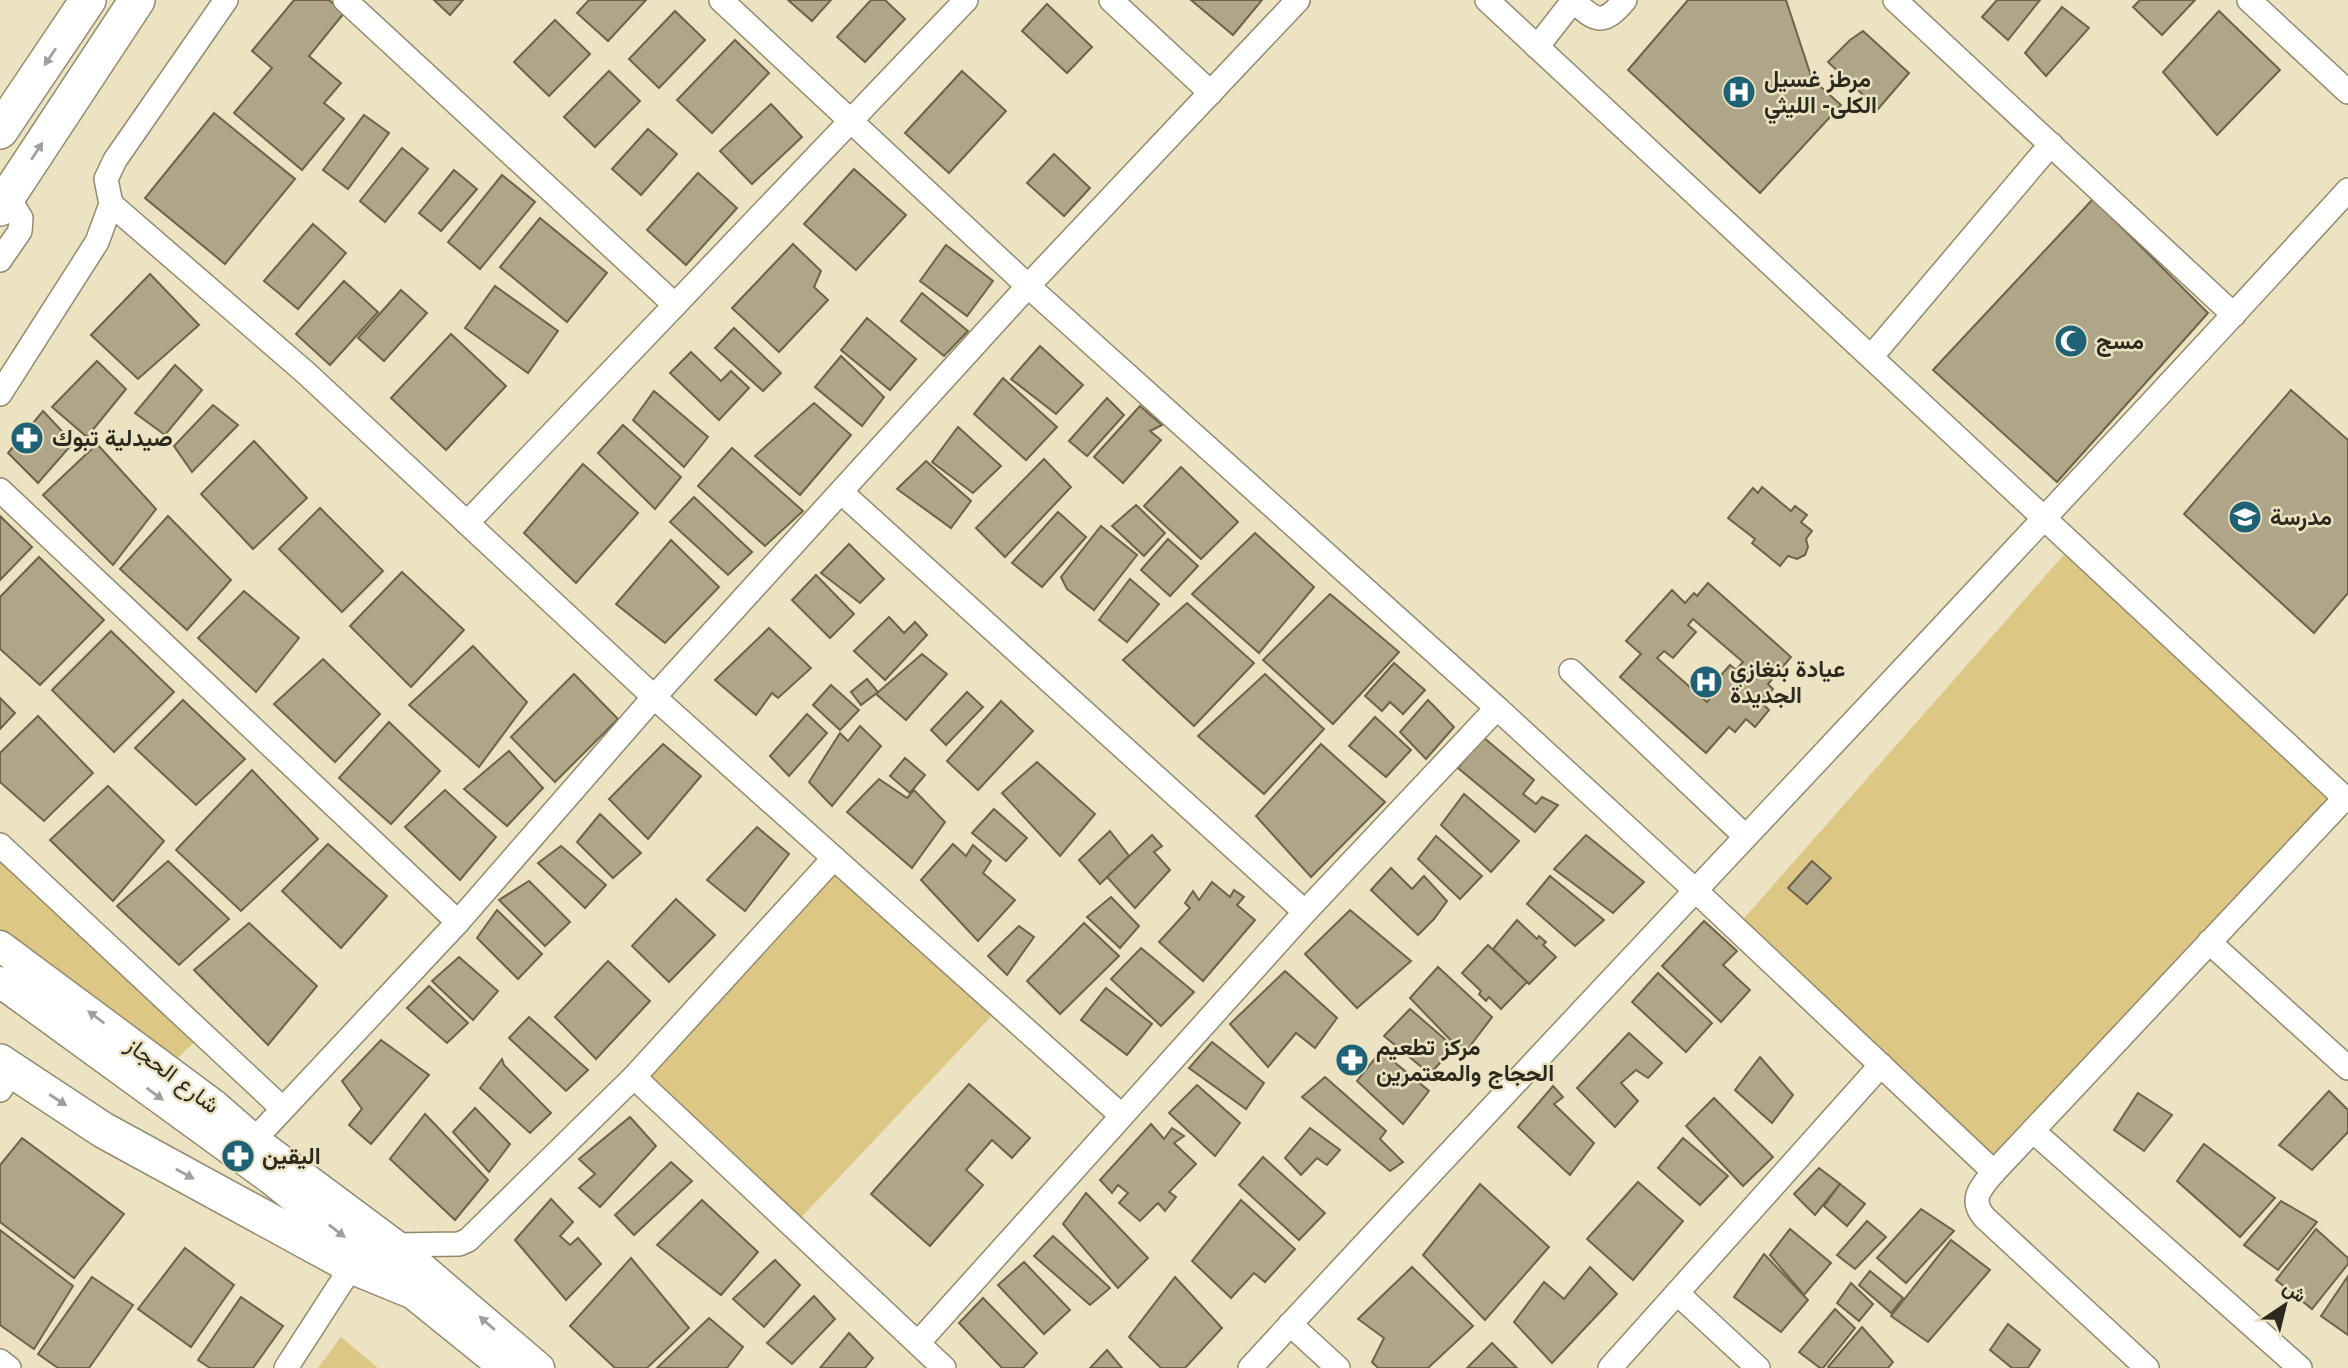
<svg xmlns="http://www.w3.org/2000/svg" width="2348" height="1368" viewBox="0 0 2348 1368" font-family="Helvetica,Vazirmatn,sans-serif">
	<rect width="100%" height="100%" fill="#ece3c3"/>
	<g fill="#dcc785">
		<polygon points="2076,541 2342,785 1995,1168 1739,924"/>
		<polygon points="0,846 203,1034 168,1067 0,944"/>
		<polygon points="833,859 998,1009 795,1224 635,1077"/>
		<polygon points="341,1337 378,1368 318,1368"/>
	</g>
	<g fill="#afa588" stroke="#6c6348" stroke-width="2" fill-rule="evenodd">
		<polygon points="294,0 329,0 344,13 309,56 341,83 324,103 344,119 302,170 234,113 272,68 252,51"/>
		<polygon points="434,0 463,0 450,15"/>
		<polygon points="589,0 646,0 608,41 577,13"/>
		<polygon points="788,0 831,0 812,21"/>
		<polygon points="871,0 885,0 905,19 865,62 837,37"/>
		<polygon points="1191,0 1262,0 1233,35"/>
		<polygon points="1688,0 1786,0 1812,79 1841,105 1760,193 1628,70"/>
		<polygon points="1997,0 2040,0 2008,40 1982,17"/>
		<polygon points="2140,0 2195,0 2162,35 2133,7"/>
		<polygon points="1047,4 1092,47 1067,73 1022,31"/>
		<polygon points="2062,7 2089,28 2046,76 2025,53"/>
		<polygon points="675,11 705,40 659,88 629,59"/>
		<polygon points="2219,11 2280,70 2217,135 2163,72"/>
		<polygon points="555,20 590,54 549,96 514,62"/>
		<polygon points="1863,31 1909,73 1878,109 1828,62 1850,40"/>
		<polygon points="735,40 769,73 712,133 677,100"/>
		<polygon points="609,71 640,101 595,147 564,117"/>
		<polygon points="962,71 1006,111 949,173 905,133"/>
		<polygon points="771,104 802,137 752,184 720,151"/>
		<polygon points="214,113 295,179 225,264 145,198"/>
		<polygon points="364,115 389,133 348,189 323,170"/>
		<polygon points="648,129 677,154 641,195 612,169"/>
		<polygon points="402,148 428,169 385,222 360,201"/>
		<polygon points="1054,154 1090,188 1064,216 1027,183"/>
		<polygon points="854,169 906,215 856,270 804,224"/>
		<polygon points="454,170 477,189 441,231 419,213"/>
		<polygon points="698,173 737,208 686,265 647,230"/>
		<polygon points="502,175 535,202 480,269 448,242"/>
		<polygon points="2093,199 2208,313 2057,482 1933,370"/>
		<polygon points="540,218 607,273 567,322 500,267"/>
		<polygon points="313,224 346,253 298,309 264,281"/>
		<polygon points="793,244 821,271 814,287 828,300 779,352 732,308"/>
		<polygon points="946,245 993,281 967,316 920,281"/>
		<polygon points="150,274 199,325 138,379 91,335"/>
		<polygon points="344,281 378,312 330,365 296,334"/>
		<polygon points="495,286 558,331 528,373 465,328"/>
		<polygon points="401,290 427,313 384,361 358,338"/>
		<polygon points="922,293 968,331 944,356 901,321"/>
		<polygon points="867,318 916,359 890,390 841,350"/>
		<polygon points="734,328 781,373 763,391 715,348"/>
		<polygon points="451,334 506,386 446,450 391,398"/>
		<polygon points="1040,346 1083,385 1056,414 1011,379"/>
		<polygon points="691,352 721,381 731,371 749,388 719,420 670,373"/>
		<polygon points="841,356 884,397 862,426 815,387"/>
		<polygon points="97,361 126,389 87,437 52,407"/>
		<polygon points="175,365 202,390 165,435 135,413"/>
		<polygon points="1003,378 1057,427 1026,460 974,414"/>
		<polygon points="2291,390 2348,440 2348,593 2314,633 2184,514"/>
		<polygon points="654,391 708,437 684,467 633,420"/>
		<polygon points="1107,398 1124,415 1087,456 1069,441"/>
		<polygon points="814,403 851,435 800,495 755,456"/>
		<polygon points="213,405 238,425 192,472 174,446"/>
		<polygon points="1140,406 1162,425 1150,431 1161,440 1123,483 1094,457"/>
		<polygon points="43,411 73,443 38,483 8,453"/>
		<polygon points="623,425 681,477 655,509 598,453"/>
		<polygon points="958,427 1001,466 973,493 932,462"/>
		<polygon points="254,441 307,498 253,549 201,494"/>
		<polygon points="97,444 156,509 113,565 43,495"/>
		<polygon points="732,448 803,511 765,546 698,486"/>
		<polygon points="1044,459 1071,487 1005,557 976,528"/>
		<polygon points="926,461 971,501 951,528 897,489"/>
		<polygon points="583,464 638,513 576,583 524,533"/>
		<polygon points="1181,467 1238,522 1201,559 1144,506"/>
		<polygon points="1762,487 1791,511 1795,506 1807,515 1801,522 1812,531 1806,539 1808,547 1805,555 1797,559 1788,556 1780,566 1752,543 1755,539 1728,518 1753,488 1758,493"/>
		<polygon points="694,497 752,552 728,575 670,522"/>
		<polygon points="1136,505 1165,533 1144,556 1112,526"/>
		<polygon points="320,508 383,571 342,612 279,549"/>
		<polygon points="1058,512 1086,537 1042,587 1012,563"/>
		<polygon points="0,516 32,547 0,580"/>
		<polygon points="168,516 231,580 187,630 120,569"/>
		<polygon points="1101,526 1137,555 1094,610 1067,589 1061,577"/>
		<polygon points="1255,533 1314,587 1259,653 1192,594"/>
		<polygon points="1168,539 1198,566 1170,596 1141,570"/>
		<polygon points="671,540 719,587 665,643 616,604"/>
		<polygon points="849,544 884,579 860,603 821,573"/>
		<polygon points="39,557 104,620 40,685 0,649 0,597"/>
		<polygon points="402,572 464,630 411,687 350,626"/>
		<polygon points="816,575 854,614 830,638 792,600"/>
		<polygon points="1130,579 1159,604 1127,642 1099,620"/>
		<path d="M1708,583L1791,657L1768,684L1773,689L1761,702L1769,710L1755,727L1746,719L1735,732L1729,727L1706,753L1620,677L1641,654L1626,641L1672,590L1685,603L1694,593L1697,596ZM1693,619L1743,662L1736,670L1730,665L1707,691L1712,696L1707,702L1657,658L1664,651L1673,658L1696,632L1688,625Z"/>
		<polygon points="244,591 299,638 256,692 198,638"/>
		<polygon points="1330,594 1399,652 1333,724 1263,660"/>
		<polygon points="1187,603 1254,663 1194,726 1123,660"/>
		<polygon points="889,617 904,633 915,622 927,635 885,680 854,651"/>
		<polygon points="769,628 811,668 778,698 772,693 756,715 715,680"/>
		<polygon points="111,631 174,692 114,752 52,690"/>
		<polygon points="473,646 527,702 479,767 409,705"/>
		<polygon points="922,654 947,674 906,720 876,694"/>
		<polygon points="323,659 380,714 335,762 274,704"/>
		<polygon points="1394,663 1425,690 1403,714 1390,702 1382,711 1365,696"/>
		<polygon points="574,674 618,719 555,782 511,737"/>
		<polygon points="1265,674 1324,729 1264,794 1198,736"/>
		<polygon points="867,679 878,692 861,705 851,692"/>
		<polygon points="831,685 859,710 840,730 813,705"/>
		<polygon points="967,692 983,707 946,745 931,730"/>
		<polygon points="0,698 15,713 0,729"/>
		<polygon points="183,700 245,759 196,805 135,748"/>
		<polygon points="1428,700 1454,727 1426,759 1400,732"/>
		<polygon points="1001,701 1033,731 978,790 947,761"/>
		<polygon points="807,714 827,733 789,776 770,756"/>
		<polygon points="38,716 93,773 44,821 0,782 0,753"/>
		<polygon points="1375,717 1411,750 1386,777 1349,746"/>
		<polygon points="389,722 440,771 391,824 339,778"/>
		<polygon points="860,726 881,746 832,806 809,782 840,733 848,741"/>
		<polygon points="1483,737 1534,780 1523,794 1536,804 1542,797 1558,805 1535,832 1458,768"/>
		<polygon points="663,744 701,776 648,839 609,799"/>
		<polygon points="1321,744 1385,802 1311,877 1256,816"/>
		<polygon points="509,751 543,788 507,826 464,789"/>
		<polygon points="905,758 925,775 910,793 890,776"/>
		<polygon points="1037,762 1095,814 1060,856 1002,793"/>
		<polygon points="252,770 318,839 241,911 176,850"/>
		<polygon points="879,779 907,798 914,790 945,822 912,868 847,812"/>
		<polygon points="108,786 164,841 113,901 50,840"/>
		<polygon points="445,790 496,837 460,880 405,827"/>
		<polygon points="1464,794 1519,841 1491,872 1441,825"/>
		<polygon points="994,809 1027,838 1006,861 972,833"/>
		<polygon points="600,814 641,853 613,878 577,842"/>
		<polygon points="757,827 789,854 745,911 707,880"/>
		<polygon points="1110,831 1129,856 1100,884 1079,860"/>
		<polygon points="1152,835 1162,846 1154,852 1170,870 1135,908 1107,877"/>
		<polygon points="1586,835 1644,882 1613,913 1554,869"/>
		<polygon points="1436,836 1482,876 1460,899 1418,859"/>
		<polygon points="328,844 387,896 341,948 282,891"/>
		<polygon points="953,844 966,856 973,845 991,861 983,873 1015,900 978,941 921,880"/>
		<polygon points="561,846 606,885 585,908 538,863"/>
		<polygon points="168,861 229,919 179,965 117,906"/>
		<polygon points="1812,861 1831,878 1807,904 1788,888"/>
		<polygon points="1391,868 1412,889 1424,876 1447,901 1434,919 1418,935 1371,890"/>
		<polygon points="1550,876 1604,920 1575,946 1527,904"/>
		<polygon points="529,881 570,922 545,946 499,900"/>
		<polygon points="1212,882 1230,897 1234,890 1244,897 1237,905 1255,920 1203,981 1159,942 1190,908 1185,903 1193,891 1199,900"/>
		<polygon points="1111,897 1139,926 1120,948 1087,917"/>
		<polygon points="676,899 715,935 669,982 632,946"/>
		<polygon points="497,910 542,954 518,979 477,938"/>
		<polygon points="1350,910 1411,961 1357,1008 1305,954"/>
		<polygon points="1517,920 1537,939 1539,936 1546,942 1543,945 1556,957 1529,984 1493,949"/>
		<polygon points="1704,921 1737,951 1723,965 1750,990 1721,1022 1662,966"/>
		<polygon points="249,923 317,986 268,1045 194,970"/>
		<polygon points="1084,923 1119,956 1060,1014 1027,981"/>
		<polygon points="1019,926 1034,937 1007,975 988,956"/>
		<polygon points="1488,945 1527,982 1501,1009 1489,997 1486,1001 1479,994 1481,991 1462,973"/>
		<polygon points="1141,948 1194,992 1161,1026 1111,979"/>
		<polygon points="459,957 498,991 473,1020 432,981"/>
		<polygon points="608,961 650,1001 596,1059 555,1017"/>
		<polygon points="1438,967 1492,1017 1464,1054 1410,998"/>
		<polygon points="1285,971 1337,1018 1315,1048 1296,1033 1268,1067 1230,1024"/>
		<polygon points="1658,973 1712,1023 1686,1052 1632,1002"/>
		<polygon points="429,986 468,1023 447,1043 407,1008"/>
		<polygon points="1106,988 1152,1024 1127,1055 1081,1020"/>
		<polygon points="1410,1009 1454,1047 1430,1074 1384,1036"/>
		<polygon points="529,1017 588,1070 566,1091 509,1038"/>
		<polygon points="1629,1033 1662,1063 1648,1078 1636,1070 1621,1083 1638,1101 1615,1127 1577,1088"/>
		<polygon points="381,1040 429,1075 371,1144 349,1125 362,1109 342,1081"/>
		<polygon points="1212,1042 1264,1083 1246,1109 1189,1068"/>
		<polygon points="1381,1051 1429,1091 1403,1124 1357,1081"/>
		<polygon points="1760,1057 1793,1095 1772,1123 1735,1090"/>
		<polygon points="502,1059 504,1065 551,1113 530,1133 480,1088"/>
		<polygon points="1325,1077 1386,1131 1380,1139 1403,1162 1390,1171 1302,1097"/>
		<polygon points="969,1084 1030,1138 1012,1158 992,1140 966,1170 983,1185 930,1246 871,1194"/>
		<polygon points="1197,1085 1240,1123 1215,1156 1169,1113"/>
		<polygon points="1553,1086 1563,1097 1554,1104 1594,1143 1570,1175 1518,1127"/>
		<polygon points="2329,1091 2348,1110 2348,1132 2312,1170 2279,1145"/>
		<polygon points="2138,1093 2172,1115 2144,1151 2114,1130"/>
		<polygon points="1714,1098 1773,1157 1743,1186 1686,1126"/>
		<polygon points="475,1108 510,1144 489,1172 453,1132"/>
		<polygon points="425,1114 488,1180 455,1220 390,1159"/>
		<polygon points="630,1117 656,1146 600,1207 579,1188 595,1174 579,1159"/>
		<polygon points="1151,1124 1164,1139 1172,1128 1184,1136 1174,1143 1196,1164 1169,1192 1176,1197 1165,1211 1158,1203 1140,1221 1119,1203 1128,1193 1118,1185 1112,1193 1100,1180"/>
		<polygon points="1310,1128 1340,1150 1327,1165 1317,1158 1301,1175 1285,1158"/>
		<polygon points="22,1138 124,1214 74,1278 0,1222 0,1165"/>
		<polygon points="1683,1138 1728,1176 1700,1205 1658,1168"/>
		<polygon points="2204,1144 2275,1198 2240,1237 2177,1181"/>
		<polygon points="1263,1157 1325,1213 1299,1240 1239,1185"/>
		<polygon points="671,1162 692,1181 634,1235 615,1215"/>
		<polygon points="1819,1168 1840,1184 1815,1215 1794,1194"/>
		<polygon points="1638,1182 1683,1221 1633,1280 1587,1239"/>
		<polygon points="1480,1184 1549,1247 1485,1320 1423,1255"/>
		<polygon points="1840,1184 1865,1204 1847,1226 1824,1206"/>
		<polygon points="1086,1193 1148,1258 1118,1288 1063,1224"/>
		<polygon points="551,1199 573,1222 560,1236 570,1245 578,1238 601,1264 566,1300 515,1240"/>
		<polygon points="702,1200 758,1252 721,1295 657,1245"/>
		<polygon points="1241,1200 1295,1249 1265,1282 1254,1273 1231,1298 1192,1261"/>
		<polygon points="2281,1201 2317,1222 2278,1270 2244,1245"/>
		<polygon points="1921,1209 1954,1231 1906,1283 1877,1258"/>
		<polygon points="1867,1221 1886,1237 1855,1269 1837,1255"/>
		<polygon points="1790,1229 1831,1263 1804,1295 1770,1255"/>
		<polygon points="2316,1229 2348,1258 2348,1264 2312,1309 2276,1280"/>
		<polygon points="0,1230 73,1286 34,1349 0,1325"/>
		<polygon points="1053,1236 1110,1288 1090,1305 1034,1256"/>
		<polygon points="1951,1240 1990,1270 1928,1342 1891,1316"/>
		<polygon points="185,1248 234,1285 191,1347 138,1309"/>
		<polygon points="1764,1254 1808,1300 1781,1332 1734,1297"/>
		<polygon points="631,1258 689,1328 647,1368 615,1368 570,1326"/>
		<polygon points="775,1260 800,1285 764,1327 733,1299"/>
		<polygon points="1024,1262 1070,1310 1044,1334 998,1285"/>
		<polygon points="1412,1267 1473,1326 1428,1368 1378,1368 1372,1362 1384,1338 1358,1319"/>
		<polygon points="1590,1267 1617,1294 1552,1363 1514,1322 1544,1282 1564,1299"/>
		<polygon points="1870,1271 1903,1298 1891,1313 1859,1285"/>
		<polygon points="2348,1276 2348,1335 2321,1316"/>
		<polygon points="92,1277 133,1305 89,1368 58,1368 38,1354"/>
		<polygon points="1175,1277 1222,1328 1185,1368 1161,1368 1129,1337"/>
		<polygon points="1851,1283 1873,1304 1859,1321 1837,1303"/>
		<polygon points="814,1296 835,1319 792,1364 767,1343"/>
		<polygon points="241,1297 283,1326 253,1368 210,1368 198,1360"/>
		<polygon points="983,1298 1037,1353 1023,1368 1002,1368 959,1323"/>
		<polygon points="1835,1309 1855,1328 1823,1368 1820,1368 1799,1352"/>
		<polygon points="709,1318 743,1347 727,1368 657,1368"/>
		<polygon points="2008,1324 2040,1350 2028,1368 2012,1368 1990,1350"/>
		<polygon points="1862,1327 1893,1362 1888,1368 1830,1368 1828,1367"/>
		<polygon points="849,1333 873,1358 865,1368 820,1368"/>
		<polygon points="1492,1343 1517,1368 1467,1368"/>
		<polygon points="1107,1350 1122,1368 1090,1368"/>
	</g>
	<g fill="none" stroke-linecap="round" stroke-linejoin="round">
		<defs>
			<g id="minor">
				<polyline points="345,0 675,305"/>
				<polyline points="721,0 1028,286 1497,708 1305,912 918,1343"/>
				<polyline points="1111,0 1211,93"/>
				<polyline points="1487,0 2348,801"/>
				<path d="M1572,0C1596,21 1602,27 1625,0"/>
				<polyline points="1895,0 2234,315"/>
				<polyline points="2249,0 2348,92"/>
				<polyline points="1537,47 1573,1"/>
				<polyline points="111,204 306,373 654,697 1121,1115"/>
				<polyline points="0,260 20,231 21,218 8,197"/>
				<polyline points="1871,357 2051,144"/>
				<polyline points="0,394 97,242 111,204 106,179 115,160 226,0"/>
				<polyline points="0,490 458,922"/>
				<polyline points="841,492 1305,912"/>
				<polyline points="467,523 966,0"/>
				<polyline points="1571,671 1745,836"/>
				<polyline points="1497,708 1695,890 1994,1172"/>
				<polyline points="0,845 283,1109"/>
				<polyline points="2209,942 2348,1068"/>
				<polyline points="634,1077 944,1368"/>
				<polyline points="0,1090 12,1071"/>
				<polyline points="2033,1131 2300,1368"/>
				<polyline points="254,1140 458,922 654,697 1028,286 1298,0"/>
				<polyline points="395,1245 459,1244 468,1240 634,1077 834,858"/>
				<polyline points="1677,1293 1758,1368"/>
				<polyline points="1290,1324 1338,1368"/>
				<polyline points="0,1361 9,1368"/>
				<polyline points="286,1368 352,1266"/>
				<path d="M1250,1368C1614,973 1986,586 2348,190"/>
				<polyline points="1610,1368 1881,1065"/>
				<path d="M2147,1368L1984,1217C1969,1199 1981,1187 1994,1172L2345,798"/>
			</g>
			<g id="major">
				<polyline points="0,946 214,1105 254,1140 395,1245 539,1368"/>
				<polyline points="0,982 271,1179 505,1368"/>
			</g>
			<g id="highway">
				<polyline points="0,131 88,0"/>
				<polyline points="0,208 137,0"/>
				<polyline points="0,1062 103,1130 352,1266 413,1291"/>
			</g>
		</defs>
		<use href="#minor" stroke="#93896d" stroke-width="26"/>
		<use href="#major" stroke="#93896d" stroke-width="33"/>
		<use href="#highway" stroke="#93896d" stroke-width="38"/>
		<use href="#minor" stroke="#fff" stroke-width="23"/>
		<use href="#major" stroke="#fff" stroke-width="30"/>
		<use href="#highway" stroke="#fff" stroke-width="35"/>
	</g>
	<defs><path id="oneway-solid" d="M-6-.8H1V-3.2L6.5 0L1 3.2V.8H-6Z" transform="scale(1.75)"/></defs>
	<g fill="#a09f9a">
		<use href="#oneway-solid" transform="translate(50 57) rotate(124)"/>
		<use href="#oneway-solid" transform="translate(37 151) rotate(-57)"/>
		<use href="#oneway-solid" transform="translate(96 1017) rotate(-143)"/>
		<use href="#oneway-solid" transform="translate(155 1094) rotate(36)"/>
		<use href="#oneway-solid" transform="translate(58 1100) rotate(33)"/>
		<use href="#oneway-solid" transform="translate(185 1174) rotate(29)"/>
		<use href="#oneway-solid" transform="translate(337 1231) rotate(38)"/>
		<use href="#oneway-solid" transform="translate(487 1323) rotate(-139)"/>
	</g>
	<defs>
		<symbol id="hospital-disc" viewBox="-11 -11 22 22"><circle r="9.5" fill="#1f6175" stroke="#ece3c3"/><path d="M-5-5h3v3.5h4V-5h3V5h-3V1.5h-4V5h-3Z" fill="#fff"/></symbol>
		<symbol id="mosque-disc" viewBox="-11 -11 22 22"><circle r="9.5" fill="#1f6175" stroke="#ece3c3"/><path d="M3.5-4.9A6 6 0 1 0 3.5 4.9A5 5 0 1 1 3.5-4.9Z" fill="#fff"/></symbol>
		<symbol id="pharmacy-disc" viewBox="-11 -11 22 22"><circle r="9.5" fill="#1f6175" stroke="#ece3c3"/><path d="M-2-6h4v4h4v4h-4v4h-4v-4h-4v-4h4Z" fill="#fff"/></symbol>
		<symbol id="school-disc" viewBox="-11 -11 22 22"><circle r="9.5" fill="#1f6175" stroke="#ece3c3"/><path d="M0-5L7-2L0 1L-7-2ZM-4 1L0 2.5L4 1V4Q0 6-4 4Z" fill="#fff"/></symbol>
	</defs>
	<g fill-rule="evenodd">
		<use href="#hospital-disc" x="1720" y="73" width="38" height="38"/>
		<use href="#mosque-disc" x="2052" y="322" width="38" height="38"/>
		<use href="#pharmacy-disc" x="8" y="419" width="38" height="38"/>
		<use href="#school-disc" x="2226" y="498" width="38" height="38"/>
		<use href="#hospital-disc" x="1687" y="663" width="38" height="38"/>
		<use href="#pharmacy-disc" x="1333" y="1041" width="38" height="38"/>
		<use href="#pharmacy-disc" x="219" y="1137" width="38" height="38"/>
	</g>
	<g text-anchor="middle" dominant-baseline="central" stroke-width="5" stroke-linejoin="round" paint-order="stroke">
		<g font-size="23" font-weight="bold" fill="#2d291e" stroke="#ece3c3" text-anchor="start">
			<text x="1764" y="79">مرطز غسيل<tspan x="1764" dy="26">الكلى- الليثي</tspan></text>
			<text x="2096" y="341">مسج</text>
			<text x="52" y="438">صيدلية تبوك</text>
			<text x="2270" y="517">مدرسة</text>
			<text x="1730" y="669">عيادة بنغازي<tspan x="1730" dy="26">الجديدة</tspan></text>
			<text x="1376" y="1047">مركز تطعيم<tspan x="1376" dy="26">الحجاج والمعتمرين</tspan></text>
			<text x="262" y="1156">اليقين</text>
		</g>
		<g font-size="23" fill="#2d291e" stroke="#ece3c3">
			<text transform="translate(173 1075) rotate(37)">شارع الحجاز</text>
		</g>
	</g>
	<g transform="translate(2285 1305) rotate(35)" stroke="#ece3c3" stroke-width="5" paint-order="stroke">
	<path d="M0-5L12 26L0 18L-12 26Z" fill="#2d291e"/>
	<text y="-10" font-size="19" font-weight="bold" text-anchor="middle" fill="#2d291e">ش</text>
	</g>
</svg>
